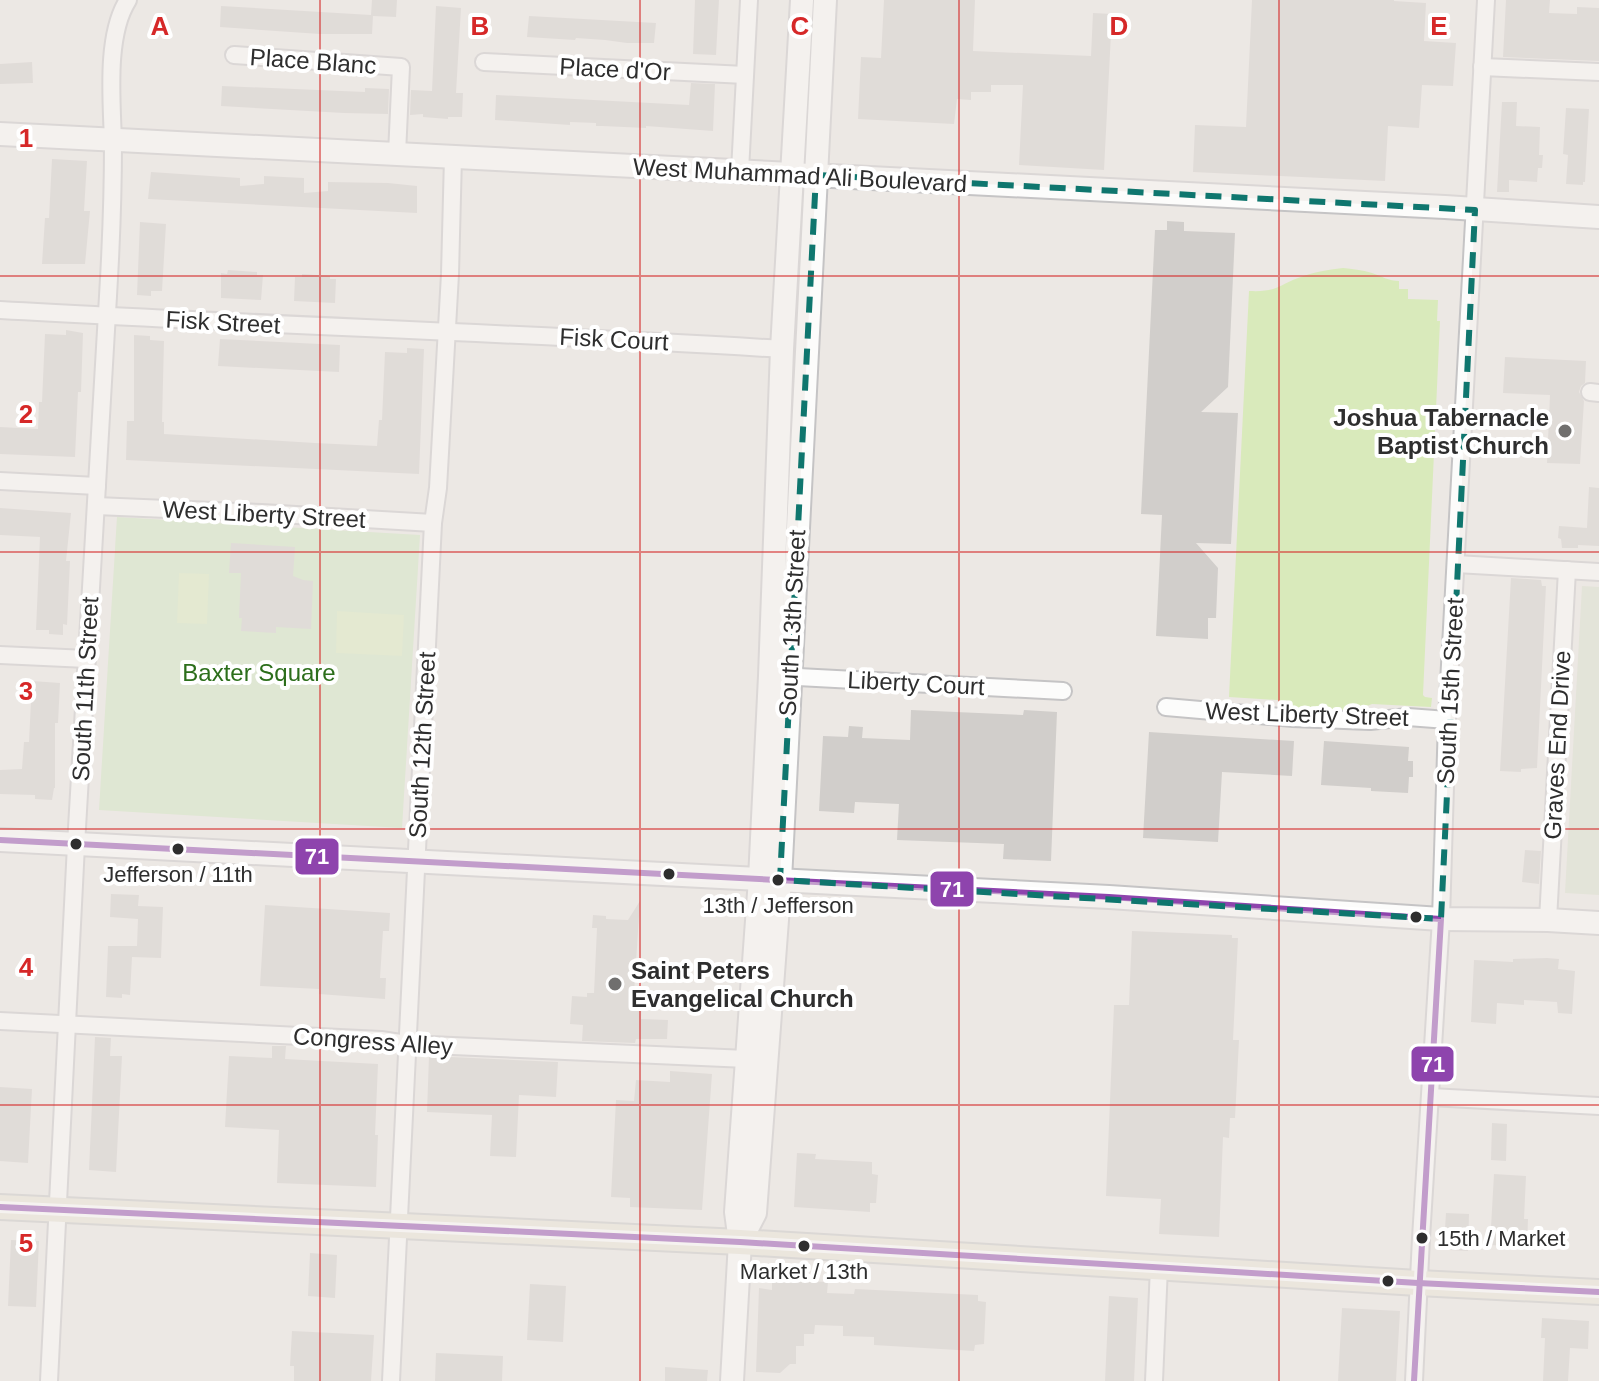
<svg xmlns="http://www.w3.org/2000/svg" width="1599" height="1381" viewBox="0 0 1599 1381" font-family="Arial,sans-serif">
	<rect width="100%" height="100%" fill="#ece8e4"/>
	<g fill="#cee6be">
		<polygon points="802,198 804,198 785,594 780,555 799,199"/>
		<polygon points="117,517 420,535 402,828 99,810"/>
	</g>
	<polygon fill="#d8e0cc" points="1582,586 1599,587 1599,895 1565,893"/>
	<g fill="#d9eabb">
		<path d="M1343,268C1352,269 1362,270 1372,273C1381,276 1389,281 1399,281V289H1408V299L1438,300L1437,321H1440L1423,695L1425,697L1432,698L1431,707L1372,704L1350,713L1296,710L1277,700L1229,697L1249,291C1277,292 1275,287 1298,278C1313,272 1327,270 1343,268Z"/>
		<polygon points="179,573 209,574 207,624 177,623"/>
		<polygon points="337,611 404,615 402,656 336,653"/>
	</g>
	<g fill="#d1cecb">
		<polygon points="372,0 397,0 396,17 373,16 372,34 320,34 220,27 221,6 371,15"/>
		<polygon points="695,0 719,0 716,55 693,54"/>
		<polygon points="884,0 975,0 973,51 1091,56 1093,13 1112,14 1104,170 1019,165 1023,85 991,85 991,92 971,92 971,100 957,99 954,124 858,119 861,57 881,58"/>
		<polygon points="1252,0 1394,0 1394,1 1426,3 1424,41 1456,43 1453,86 1422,85 1419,128 1388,126 1385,181 1193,172 1195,125 1246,127"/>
		<polygon points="1506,0 1550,0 1549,13 1577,14 1577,7 1599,8 1599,61 1503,57"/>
		<polygon points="436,6 461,8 456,93 463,93 462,117 448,117 448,119 423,117 423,114 410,115 411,90 432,91"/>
		<polygon points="529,16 656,23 654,43 627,43 605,40 576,38 575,40 527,37"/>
		<polygon points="32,62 33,83 0,84 0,64"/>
		<polygon points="691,83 715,84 713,131 646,126 646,128 602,126 596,126 596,123 570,122 570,125 495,120 496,95 689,105"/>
		<polygon points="222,86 365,92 365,88 389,89 388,114 344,113 221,106"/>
		<polygon points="1502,102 1517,102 1516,126 1540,127 1539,155 1543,155 1542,168 1538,168 1537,182 1509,180 1509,192 1497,192"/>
		<polygon points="1566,108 1589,109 1585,182 1583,182 1583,185 1566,184 1568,155 1563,154"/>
		<polygon points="52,159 87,161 84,211 90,211 85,264 42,264 45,218 49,218"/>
		<polygon points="151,172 240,178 240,186 264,184 264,176 304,178 304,193 328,191 328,182 388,183 417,186 417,213 148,199"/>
		<polygon points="1167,221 1184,222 1184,231 1235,233 1228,387 1201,412 1238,413 1231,544 1196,543 1218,568 1216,618 1208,618 1208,639 1156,636 1162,515 1141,514 1155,230 1167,230"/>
		<polygon points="140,222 166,224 162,291 151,291 151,296 137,295"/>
		<polygon points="228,270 257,272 257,275 263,275 261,300 221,298 221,273 227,274"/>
		<polygon points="302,274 330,276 330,279 336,279 335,303 294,301 295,277 302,277"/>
		<polygon points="66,330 83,333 81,392 78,392 75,457 0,454 0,427 38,429 39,402 42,402 45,334 66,335"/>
		<polygon points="134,335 150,336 150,340 164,341 162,422 164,422 164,434 315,443 377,446 379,420 382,420 385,352 407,353 407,348 424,349 419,474 126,460 127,421 134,421"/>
		<polygon points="220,339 340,345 339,372 218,366"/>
		<polygon points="1505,357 1586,361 1585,383 1581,386 1579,392 1584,401 1580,464 1547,463 1550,395 1503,393"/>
		<polygon points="1589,487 1599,488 1599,546 1578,545 1578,548 1562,548 1561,539 1558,538 1559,526 1587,528"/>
		<polygon points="0,508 71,513 66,561 70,561 67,625 63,624 63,635 49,634 49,630 36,630 40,537 0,535"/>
		<polygon points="231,543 295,547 293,576 303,580 313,581 311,629 276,627 276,633 241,631 242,618 239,618 241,573 229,573"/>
		<polygon points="1511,578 1541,580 1542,586 1546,586 1537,768 1521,769 1521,772 1500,771"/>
		<polygon points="32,681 60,683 58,723 55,723 55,788 54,788 52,800 35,799 35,795 0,794 0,770 22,769 24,742 29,742"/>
		<polygon points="911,710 1023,715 1024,710 1057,712 1051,861 1003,859 1004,844 897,840 899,804 855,802 854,813 819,811 823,736 848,737 849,726 863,727 862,738 910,740"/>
		<polygon points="1149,732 1294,741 1292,776 1222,772 1218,842 1143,838"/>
		<polygon points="1324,741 1409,747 1408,761 1413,761 1413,777 1409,777 1408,793 1371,791 1371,788 1321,785"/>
		<polygon points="1525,850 1541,851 1539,884 1522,882"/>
		<polygon points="111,894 139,895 138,906 163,907 161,958 132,957 130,995 122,994 122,998 106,997 108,946 137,946 138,919 110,917"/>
		<polygon points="640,901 634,993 642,994 641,1019 668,1020 667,1039 636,1039 635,1043 582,1041 583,1025 570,1024 572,996 587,997 587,993 594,993 597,928 592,928 593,915 606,916 606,919 628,920"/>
		<polygon points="265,905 390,913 389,931 383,931 380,978 386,978 385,999 319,994 319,989 260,986"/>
		<polygon points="1132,931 1232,935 1232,938 1238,938 1233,1040 1239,1040 1235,1118 1230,1118 1229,1138 1223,1137 1219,1237 1159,1234 1161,1199 1106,1196 1114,1005 1129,1005"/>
		<polygon points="1547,958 1559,959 1558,969 1575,971 1572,1014 1558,1013 1557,1002 1524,1000 1524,1005 1497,1003 1496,1024 1471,1022 1474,960 1513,962 1513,959"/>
		<polygon points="95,1037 111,1038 110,1056 122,1056 116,1172 89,1170"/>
		<polygon points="272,1046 286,1046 285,1059 378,1064 375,1135 378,1135 376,1187 277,1183 279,1130 225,1127 229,1056 272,1058"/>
		<polygon points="429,1056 558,1062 556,1097 519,1095 516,1157 490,1156 492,1115 427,1112"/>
		<polygon points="670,1071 712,1074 702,1210 630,1207 630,1198 611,1197 616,1100 634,1101 636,1080 670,1082"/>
		<polygon points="0,1087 32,1089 28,1163 0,1161"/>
		<polygon points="1492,1123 1507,1124 1506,1161 1491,1160"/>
		<polygon points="797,1153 816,1154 815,1159 872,1162 872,1174 878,1175 876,1203 870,1203 870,1212 794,1207"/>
		<polygon points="1494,1174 1526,1176 1524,1219 1528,1219 1527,1247 1490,1245"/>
		<polygon points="1446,1213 1469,1214 1468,1251 1449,1250 1444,1245"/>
		<polygon points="11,1240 39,1241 36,1307 8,1306"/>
		<polygon points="310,1253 337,1255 335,1298 308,1296"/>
		<polygon points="772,1280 828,1282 827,1293 854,1294 855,1289 978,1295 978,1301 986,1302 984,1344 975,1345 974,1351 874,1345 874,1337 843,1336 843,1326 815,1325 814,1334 804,1334 804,1346 796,1346 796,1364 790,1364 780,1373 756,1372 759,1288 772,1290"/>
		<polygon points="530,1284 566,1286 563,1342 527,1340"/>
		<polygon points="1109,1296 1138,1298 1134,1381 1105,1381"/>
		<polygon points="1342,1308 1400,1311 1396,1381 1338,1381"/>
		<polygon points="1542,1318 1589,1321 1588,1349 1570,1348 1568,1381 1543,1381 1545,1338 1541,1338"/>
		<polygon points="292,1331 374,1335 371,1381 294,1381 294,1366 290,1366"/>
		<polygon points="436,1353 503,1356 502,1381 435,1381"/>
		<polygon points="665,1367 708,1370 707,1381 665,1381"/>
	</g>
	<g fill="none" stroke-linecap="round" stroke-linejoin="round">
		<defs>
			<g id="street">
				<polyline points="234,55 401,67 397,154"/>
				<polyline points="484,62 745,75"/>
				<polyline points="1482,67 1599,72"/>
				<polyline points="740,171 749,0"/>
				<path d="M0,310C260,325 521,333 782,349"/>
				<polyline points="1590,392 1599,393"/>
				<polyline points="0,481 97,486"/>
				<polyline points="96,506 262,513 433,523"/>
				<polyline points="1456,564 1599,572"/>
				<polyline points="0,655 87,659"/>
				<polyline points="779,676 1063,691"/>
				<polyline points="1166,707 1293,718 1370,721 1408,717 1447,720"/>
				<polyline points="1548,920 1567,570"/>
				<polyline points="0,1021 381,1040 407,1044 747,1059"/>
				<polyline points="1430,1097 1599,1106"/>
				<path d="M49,1381C59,1203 66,1024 76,845C86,662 98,479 108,296C111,246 113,194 113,143C112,102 105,36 128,0"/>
				<polyline points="391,1381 433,523 438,488 450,274 453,157"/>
				<polyline points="1154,1381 1159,1267"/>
				<polyline points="1414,1381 1421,1238 1441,919 1447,720 1486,0"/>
			</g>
			<g id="secondary">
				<polyline points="0,134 1445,207 1599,217"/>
				<polyline points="0,840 1109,897 1441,919 1548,920 1599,923"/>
				<polyline points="740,1242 755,1213 780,880 825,0"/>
				<polyline points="732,1381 740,1242 736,1212 760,879 770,676 782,349 802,0"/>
			</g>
			<polyline id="primary" points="0,1207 740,1242 1418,1283 1599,1292"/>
		</defs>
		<use href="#street" stroke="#c5c4c5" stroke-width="20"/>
		<use href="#secondary" stroke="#c5c4c5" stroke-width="26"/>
		<use href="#primary" stroke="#c6c5c4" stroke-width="28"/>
		<use href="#street" stroke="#fcfcfb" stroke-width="16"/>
		<use href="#secondary" stroke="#fcfcfb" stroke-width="22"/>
		<use href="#primary" stroke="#e8e4d6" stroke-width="24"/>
		<defs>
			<g id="bus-1">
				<polyline points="0,840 1109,897 1441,919 1414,1381"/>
				<polyline points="0,1207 740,1242 1418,1283 1599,1292"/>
			</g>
		</defs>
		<use href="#bus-1" stroke="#fff" stroke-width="12"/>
		<use href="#bus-1" stroke="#8e44ad" stroke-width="6"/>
	</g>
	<path d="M0 0H1599V1381H0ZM816,175L1475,210L1441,919L780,880Z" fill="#ece8e4" fill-opacity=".55" fill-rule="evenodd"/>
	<path fill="none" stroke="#0f766e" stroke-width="6" stroke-dasharray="16 10" stroke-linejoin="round" d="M816,175L1475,210L1441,919L780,880Z"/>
	<path fill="none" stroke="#d62828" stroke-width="2" stroke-opacity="0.55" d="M320,0V1381M640,0V1381M959,0V1381M1279,0V1381M0,276H1599M0,552H1599M0,829H1599M0,1105H1599"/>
	<g fill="#706f6e" stroke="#fff" stroke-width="3">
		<circle cx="1565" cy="431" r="8"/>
		<circle cx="615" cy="984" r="8"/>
	</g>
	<g fill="#2e2e2e" stroke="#fff" stroke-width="3">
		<circle cx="76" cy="844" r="7"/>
		<circle cx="178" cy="849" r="7"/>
		<circle cx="669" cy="874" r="7"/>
		<circle cx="778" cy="880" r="7"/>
		<circle cx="1416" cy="917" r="7"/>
		<circle cx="1422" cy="1238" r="7"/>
		<circle cx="804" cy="1246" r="7"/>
		<circle cx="1388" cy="1281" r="7"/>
	</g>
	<g text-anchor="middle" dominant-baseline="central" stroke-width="8" stroke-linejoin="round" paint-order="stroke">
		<g font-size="22" fill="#2e2e2e" stroke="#fff">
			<text x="178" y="874">Jefferson / 11th</text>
			<text x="778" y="905">13th / Jefferson</text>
			<text x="1437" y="1238" text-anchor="start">15th / Market</text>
			<text x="804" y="1271">Market / 13th</text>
		</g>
		<g font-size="24" fill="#2e2e2e" stroke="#fff">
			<text transform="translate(313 61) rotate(4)">Place Blanc</text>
			<text transform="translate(615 69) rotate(3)">Place d'Or</text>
			<text transform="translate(800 175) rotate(3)">West Muhammad Ali Boulevard</text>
			<text transform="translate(223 322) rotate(3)">Fisk Street</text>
			<text transform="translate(614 339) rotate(3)">Fisk Court</text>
			<text transform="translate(264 514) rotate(3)">West Liberty Street</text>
			<text transform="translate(792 623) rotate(-87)">South 13th Street</text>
			<text transform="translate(916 683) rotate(3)">Liberty Court</text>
			<text transform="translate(85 689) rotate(-87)">South 11th Street</text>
			<text transform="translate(1450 691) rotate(-87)">South 15th Street</text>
			<text transform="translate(1307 714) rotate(2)">West Liberty Street</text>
			<text transform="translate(422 745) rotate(-87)">South 12th Street</text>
			<text transform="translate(1557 745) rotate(-87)">Graves End Drive</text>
			<text transform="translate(373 1041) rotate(4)">Congress Alley</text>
		</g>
		<g font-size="24" font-weight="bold" fill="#2e2e2e" stroke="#fff" text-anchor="end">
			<text x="1549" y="417">Joshua Tabernacle<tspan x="1549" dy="28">Baptist Church</tspan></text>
			<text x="631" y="970" text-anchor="start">Saint Peters<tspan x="631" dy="28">Evangelical Church</tspan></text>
		</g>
		<g font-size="24" fill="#2c6e1b" stroke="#fff">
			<text x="259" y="672">Baxter Square</text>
		</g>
	</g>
	<g font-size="26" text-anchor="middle" font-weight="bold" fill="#d62828" stroke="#fff" stroke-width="8" stroke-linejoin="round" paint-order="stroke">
		<text x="160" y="35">A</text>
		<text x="480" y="35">B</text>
		<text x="800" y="35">C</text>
		<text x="1119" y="35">D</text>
		<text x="1439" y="35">E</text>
		<text x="26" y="147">1</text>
		<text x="26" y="423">2</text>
		<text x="26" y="700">3</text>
		<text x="26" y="976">4</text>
		<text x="26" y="1252">5</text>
	</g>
	<g stroke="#fff" stroke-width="3">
		<rect x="294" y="837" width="46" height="39" rx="8" fill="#8e44ad"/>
		<rect x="929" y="870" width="46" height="38" rx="8" fill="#8e44ad"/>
		<rect x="1410" y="1045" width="45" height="38" rx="8" fill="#8e44ad"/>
	</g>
	<g font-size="22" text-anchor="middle" font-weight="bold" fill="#fff">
		<text x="317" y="864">71</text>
		<text x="952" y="897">71</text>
		<text x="1433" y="1072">71</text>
	</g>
</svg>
